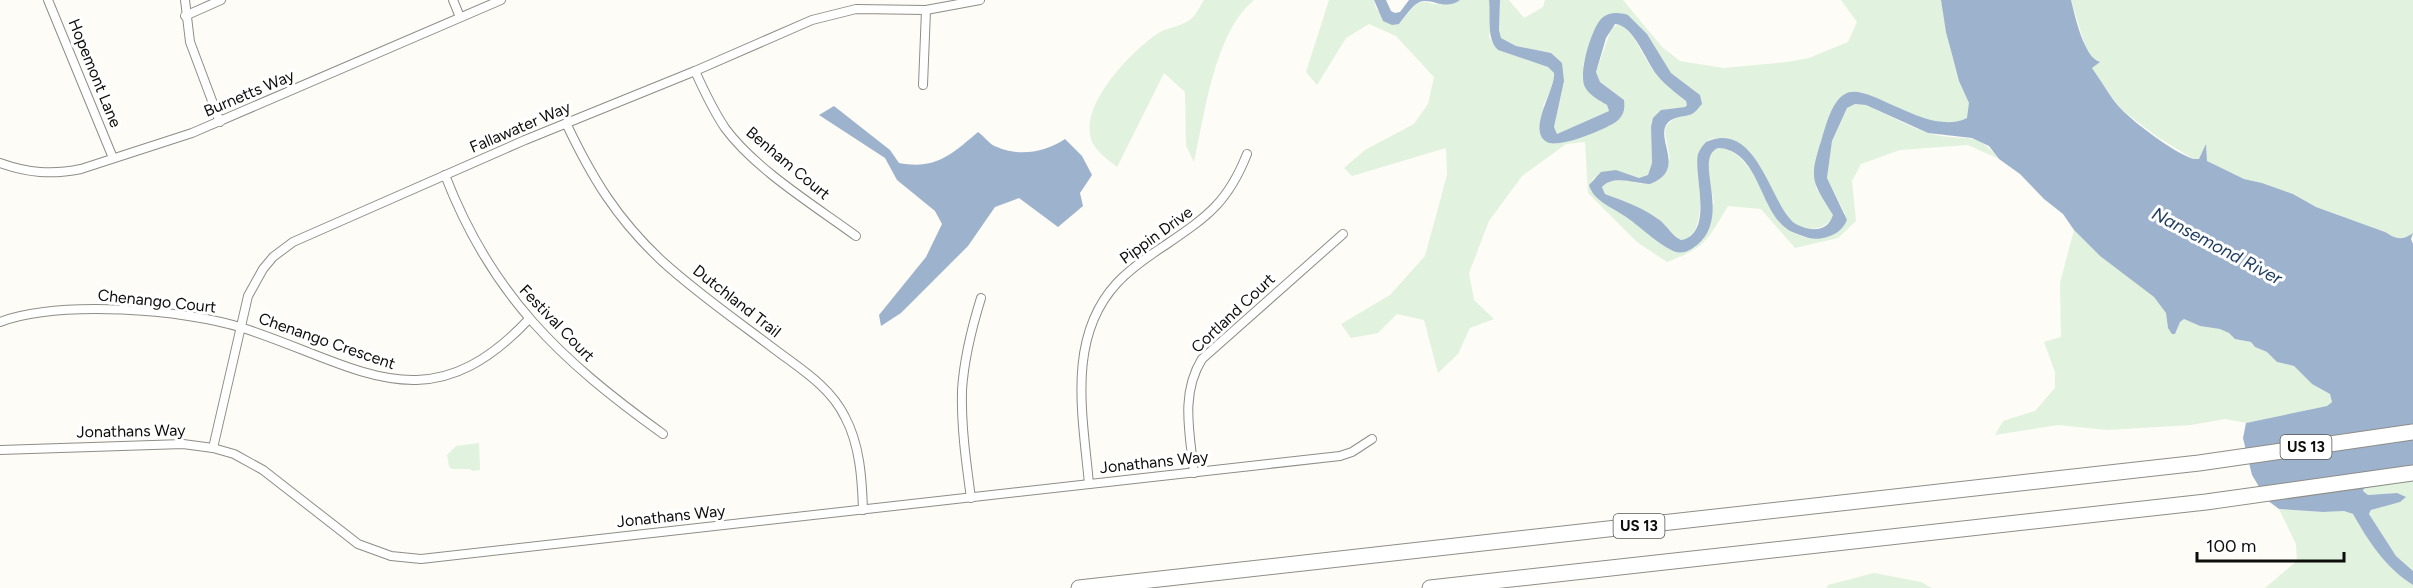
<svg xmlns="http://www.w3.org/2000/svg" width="2413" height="588" viewBox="0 0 2413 588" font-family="Figtree,sans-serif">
	<rect width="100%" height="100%" fill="#fdfcf6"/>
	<g fill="#e1f2df">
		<path d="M1204,0H1254C1214,33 1205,114 1194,162L1186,146L1185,92L1164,73L1117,167C1110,161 1101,155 1096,148C1070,114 1130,52 1157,34C1167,27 1181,27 1191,19C1196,15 1200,6 1204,0Z"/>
		<path d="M1329,0H1374L1376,9L1399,24L1414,6L1422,1L1434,4L1460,0H1489L1492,18L1489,37L1498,50L1548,67L1554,73L1555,81L1543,106L1555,144L1606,127L1624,100L1600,82L1596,72L1612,27L1620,24C1638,37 1643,59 1657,75C1665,85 1676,93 1686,101L1687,105L1685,107L1661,110L1651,127L1652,163L1648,175L1639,178L1616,170L1593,178L1590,185L1591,191L1669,249L1679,253L1714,203C1712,188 1699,156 1718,148C1754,150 1762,205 1785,227C1790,232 1799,235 1806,238L1845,214L1827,178L1832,141L1847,108L1855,104L1866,105C1886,114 1915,130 1936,135C1967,142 1975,129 1999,159L1968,145L1900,150L1861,164L1852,181L1856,221L1838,238L1795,248L1761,209L1728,206C1707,240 1707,247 1667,262L1637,242L1588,193L1585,142L1566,144L1522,176L1489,221L1469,273L1474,300L1494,319L1470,328L1458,354L1438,373L1424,320L1397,314L1378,333L1351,338L1341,324L1390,295L1425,256L1447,175L1446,148L1352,176L1344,168L1365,150L1414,124L1428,104L1434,77L1396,36L1369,24L1346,38L1317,85L1306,72Z"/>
		<path d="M1500,0H1509L1524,18L1543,7L1545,0H1623L1662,47L1680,61L1723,68L1787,62L1809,58L1848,42L1857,22L1841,0H1941C1946,27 1950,55 1960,81C1963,92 1974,104 1968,116C1957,139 1878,100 1861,92L1837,101L1822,138L1816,188L1833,215C1827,232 1802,233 1790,219C1785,214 1782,206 1777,199C1766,182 1754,164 1743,147C1662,104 1728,231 1681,240C1672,236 1668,226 1661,221C1644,208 1624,201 1605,194L1602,187C1612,176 1629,181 1642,184L1670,159L1665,132L1666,126L1700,95L1671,73L1647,34L1628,15L1621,13L1601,19L1583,65L1592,95L1607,105L1609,111L1557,134L1554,127L1564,81L1551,53L1516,46L1501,38L1499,30Z"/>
		<polygon points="2071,0 2413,0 2413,233 2404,239 2395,238 2385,232 2316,207 2293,194 2262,183 2244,179 2207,161 2206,146 2199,159 2193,159 2156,136 2122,110 2099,80 2092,68 2093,61 2087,52"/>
		<polygon points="2074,230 2100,256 2154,297 2166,313 2168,328 2175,334 2180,322 2184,319 2200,326 2220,329 2229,333 2235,339 2251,342 2255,347 2267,352 2277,362 2294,366 2312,384 2330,394 2332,402 2327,406 2246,423 2225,419 2191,425 2107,430 2058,425 1995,435 2003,421 2035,411 2055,388 2055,372 2044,342 2061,337 2060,283"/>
		<polygon points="479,443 480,470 473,471 470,469 451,469 449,466 447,455 456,446"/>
		<path d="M2413,468V571L2396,556L2369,514C2375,504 2389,504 2400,502L2397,493L2368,495L2363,491L2365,486Z"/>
		<path d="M2279,509L2323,512L2344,511L2353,514C2369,541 2386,568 2413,585V588H2265L2297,561L2296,544Z"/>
		<polygon points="1874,573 1921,582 1932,588 1826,588 1828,585"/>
	</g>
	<g fill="#9db2cc">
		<path d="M1374,0H1386L1391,11L1395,13L1400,12L1409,0H1460C1446,10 1435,0 1423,1C1414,2 1405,17 1399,24L1392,25L1383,21Z"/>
		<path d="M1489,0H1500L1499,30L1501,38L1516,46L1551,53L1562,63L1564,81L1554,127L1557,134L1609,111L1607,105C1599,100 1590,96 1585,87C1578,74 1591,30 1601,19C1608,12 1619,12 1628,15L1647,34L1671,73L1700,95L1702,104C1699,107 1696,112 1692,114C1682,118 1673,115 1666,125C1657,142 1686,170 1650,184C1635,184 1614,174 1602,187L1605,194C1624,201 1644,208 1661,221C1668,227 1672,236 1681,240C1715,234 1693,174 1698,154C1700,149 1703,145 1706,142C1755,120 1769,197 1791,220C1796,226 1809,230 1817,229C1826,228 1830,223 1833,215C1811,180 1809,179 1822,138C1826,125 1832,101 1845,94C1867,80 1928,138 1967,118L1969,103L1959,81L1946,32L1941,0H2071C2075,16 2084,58 2100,62L2092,68C2102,82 2111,99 2123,111C2140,127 2172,151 2193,159H2199L2206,144L2207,161L2244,179L2262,183L2293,194L2316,207L2385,232C2396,239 2402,241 2413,233L2411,239L2413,244V468L2365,486L2363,491L2368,495L2397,493L2406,497L2400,502L2371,510L2369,514L2396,556L2413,571V585C2385,567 2369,542 2353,514L2344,511L2323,512L2279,509L2267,500L2252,475L2243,438L2246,423L2327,406L2332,402L2330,394L2312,384L2294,366L2277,362L2267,352L2255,347L2251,342L2235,339L2229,333L2220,329L2200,326L2184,319L2180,322L2175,334H2172L2168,328L2166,313L2154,297L2100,256L2074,230L2063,214L2044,199L2020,174L1999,159L1989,146L1972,138L1928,133L1866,105L1855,104L1847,108L1832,141L1827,178L1847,220C1843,229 1837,234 1827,237C1818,240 1809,239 1800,235C1796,233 1791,232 1787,229C1759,209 1759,150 1718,148C1692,159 1733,215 1697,245C1690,250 1685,254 1676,252C1659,246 1639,225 1623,215C1611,207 1593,200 1589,185L1601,172L1616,170L1639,178L1648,175L1652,163L1651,127L1653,118L1661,110L1685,107L1687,105L1686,101C1676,93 1665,85 1657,75C1646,62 1634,25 1615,24L1606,38L1596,72L1600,82L1624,100C1625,109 1624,115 1617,121C1607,129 1558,149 1547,142C1526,131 1556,89 1554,73L1548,67L1498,50C1486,40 1491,16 1489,0Z"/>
		<path d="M834,106L890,150L899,163C936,170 952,154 978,132C984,136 990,145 997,147C1019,157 1046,152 1065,139L1082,156L1092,175L1080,193L1083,206L1058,227L1019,198L995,207L968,246L901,313L881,326L879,315L926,257L942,224L935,211L897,180L885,158L819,115Z"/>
	</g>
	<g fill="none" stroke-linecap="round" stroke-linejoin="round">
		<defs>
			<g id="minor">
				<polyline points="48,0 113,158"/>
				<polyline points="185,0 190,42 220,122"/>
				<polyline points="453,0 460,17"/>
				<polyline points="185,16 221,0"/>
				<path d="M695,71C704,91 713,110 725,128C755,169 815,206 856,236"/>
				<polyline points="923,85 926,10"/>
				<path d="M566,123C592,178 617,219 662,261C697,293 736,320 773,348C799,368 830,386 845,417C860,445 862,479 863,510"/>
				<path d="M0,163C28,173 52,175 81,169L192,133L501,0"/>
				<path d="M445,175C491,295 560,360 663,434"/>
				<path d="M0,322C59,300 184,309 243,328C358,365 427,428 529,319"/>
				<polyline points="213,448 248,296 263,269 273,257 293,242 525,140 695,71 812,20 856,9 926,10 980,0"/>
				<polyline points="0,450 183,444 213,448 234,454 263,470 358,544 391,556 421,559 1340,456 1352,452 1372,439"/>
				<path d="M1194,473C1190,434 1180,394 1202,359L1343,234"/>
				<path d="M1089,484C1083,416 1066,338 1117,283C1131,268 1150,255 1167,244C1208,216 1228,202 1247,154"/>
				<path d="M971,498C966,462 961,426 962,390C964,359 972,327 981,298"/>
			</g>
			<g id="motorway">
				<polyline points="1079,588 2199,463 2413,432"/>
				<polyline points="1430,588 2206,502 2413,473"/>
			</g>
		</defs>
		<use href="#minor" stroke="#8e8d88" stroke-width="10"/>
		<use href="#motorway" stroke="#8e8d88" stroke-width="17"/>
		<use href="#minor" stroke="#fff" stroke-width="8"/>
		<use href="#motorway" stroke="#fff" stroke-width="15"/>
	</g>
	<g text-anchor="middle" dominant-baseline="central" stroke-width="6" stroke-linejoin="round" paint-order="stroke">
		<g fill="#fff" stroke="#565654" stroke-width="1.5">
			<rect x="2280.5" y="435" width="51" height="24" rx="4.5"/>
			<rect x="1613.5" y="514" width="51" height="24" rx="4.5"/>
		</g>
		<g font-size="15" font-weight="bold" fill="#0d0d0b">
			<text x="2306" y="447">US 13</text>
			<text x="1639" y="526">US 13</text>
		</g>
		<g font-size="16" fill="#0d0d0b" stroke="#fff">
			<text transform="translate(95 73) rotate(68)">Hopemont Lane</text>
			<text transform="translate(249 93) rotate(-23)">Burnetts Way</text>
			<text transform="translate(520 127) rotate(-23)">Fallawater Way</text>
			<text transform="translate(788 163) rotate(40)">Benham Court</text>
			<text transform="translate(1156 235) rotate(-36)">Pippin Drive</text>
			<text transform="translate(157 301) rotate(6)">Chenango Court</text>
			<text transform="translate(737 301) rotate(38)">Dutchland Trail</text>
			<text transform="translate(1233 313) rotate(-43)">Cortland Court</text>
			<text transform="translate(557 323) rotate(46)">Festival Court</text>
			<text transform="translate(327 341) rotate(19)">Chenango Crescent</text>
			<text transform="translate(131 431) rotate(-1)">Jonathans Way</text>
			<text transform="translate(1154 462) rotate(-6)">Jonathans Way</text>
			<text transform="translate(671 516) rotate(-6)">Jonathans Way</text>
		</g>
		<g font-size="18" font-style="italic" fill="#1c3a5f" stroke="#fff">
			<text transform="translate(2217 246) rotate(28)">Nansemond River</text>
		</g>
	</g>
	<path d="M2197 552v9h147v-9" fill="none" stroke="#0d0d0b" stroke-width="3"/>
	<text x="2206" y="552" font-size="18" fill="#0d0d0b" stroke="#ffffff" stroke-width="4.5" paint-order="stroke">100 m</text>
</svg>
